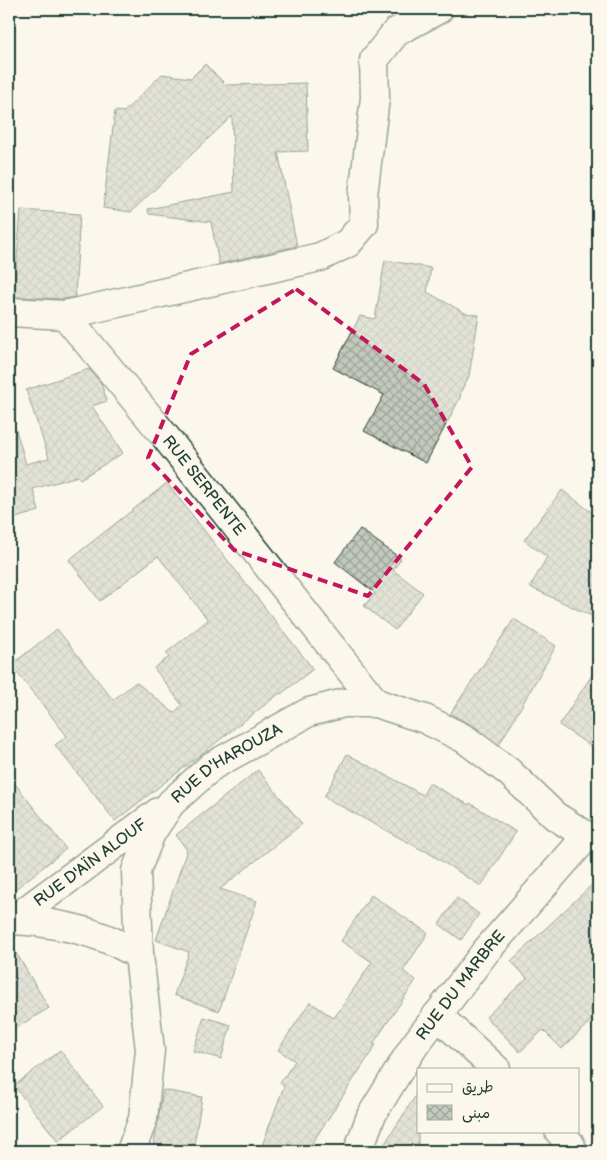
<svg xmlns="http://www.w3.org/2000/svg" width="607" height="1160" viewBox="0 0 607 1160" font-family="'Balsamiq Sans','Playpen Sans Arabic',sans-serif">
	<defs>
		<pattern id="building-cross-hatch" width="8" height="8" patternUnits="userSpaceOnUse" patternTransform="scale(1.25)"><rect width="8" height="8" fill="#c4c9be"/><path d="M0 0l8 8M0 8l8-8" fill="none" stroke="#9fa49b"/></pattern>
	</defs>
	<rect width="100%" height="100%" fill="#fbf7ec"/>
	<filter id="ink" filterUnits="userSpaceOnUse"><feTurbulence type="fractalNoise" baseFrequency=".02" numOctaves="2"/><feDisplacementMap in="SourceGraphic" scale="10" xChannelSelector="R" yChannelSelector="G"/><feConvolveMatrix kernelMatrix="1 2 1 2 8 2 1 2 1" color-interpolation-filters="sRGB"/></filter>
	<g filter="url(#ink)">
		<g fill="url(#building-cross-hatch)" stroke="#1f3d34">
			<polygon points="205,64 226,85 306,83 308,151 278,152 297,246 219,264 211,222 149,214 148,209 234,192 232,116 131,212 103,208 115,111 124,112 162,74 191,78"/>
			<polygon points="21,210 80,214 75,297 64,299 18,297 14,296"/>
			<polygon points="385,260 431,268 427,292 465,313 479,315 469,376 461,391 460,398 426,463 364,431 384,395 333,368 360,316 375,319"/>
			<polygon points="89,369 101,383 107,401 92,406 123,453 80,479 78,476 33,489 39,511 9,520 9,431 16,430 26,464 49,458 26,390"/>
			<polygon points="167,483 313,669 281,694 280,693 115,821 55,745 67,736 11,665 57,629 113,700 136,682 174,713 182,705 154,668 169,657 166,653 208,620 158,556 100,601 69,560"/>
			<polygon points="562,490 598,517 598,619 530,587 547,557 524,540"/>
			<polygon points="360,529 401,559 393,570 423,593 395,630 364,606 375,593 335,562"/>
			<polygon points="514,619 556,646 499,745 474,726 450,714"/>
			<polygon points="598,666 598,751 559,725"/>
			<polygon points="347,754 423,795 429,783 469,805 470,803 516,832 481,886 424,850 424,851 324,797"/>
			<polygon points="258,770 302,824 220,889 257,901 219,1011 174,995 189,952 156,940 187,850 176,835"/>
			<polygon points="9,776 66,849 9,894"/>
			<polygon points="598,879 598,1014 562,1049 543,1030 520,1052 486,1017 527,978 511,961"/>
			<polygon points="371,895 428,933 403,971 416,980 373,1044 376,1045 307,1151 260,1151 284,1086 280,1083 295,1061 278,1050 310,1002 334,1018 372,962 341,941"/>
			<polygon points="457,898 479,914 461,940 439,924"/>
			<polygon points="9,941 49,1008 9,1032"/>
			<polygon points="204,1017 231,1025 221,1059 193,1051"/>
			<polygon points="60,1050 103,1106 58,1141 14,1086"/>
			<polygon points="163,1090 202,1097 193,1151 153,1151"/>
			<polygon points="418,1092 418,1151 380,1151"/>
		</g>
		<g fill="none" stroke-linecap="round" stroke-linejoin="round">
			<defs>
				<g id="minor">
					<path id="s1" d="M9,312L65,315L164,435L376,703"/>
					<polyline points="65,315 320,257 348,243 364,224 363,195 375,98 374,60 396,32 439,9"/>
					<path d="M14,920C46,922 82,928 112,941C121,945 130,950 139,955"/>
					<path id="s2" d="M9,923L160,811"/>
					<polyline points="437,1015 496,1069"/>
					<polyline points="559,1131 570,1144 573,1151"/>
					<path id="s3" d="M131,1151L143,1119L150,1050L139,955L136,871L151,833L171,803L212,766L309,712L344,703H376L425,719L465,739L509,772L555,816L587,836L598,837"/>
					<path id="s4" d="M358,1151L371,1116L414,1046L486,951L587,836"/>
				</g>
			</defs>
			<use href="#minor" stroke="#1f3d34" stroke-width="31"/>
			<use href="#minor" stroke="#fbf7ec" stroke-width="28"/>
		</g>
	</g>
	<path d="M0 0H607V1160H0ZM296,289L424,384L472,467L368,596L234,550L148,458L191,354Z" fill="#fbf7ec" fill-opacity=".55" fill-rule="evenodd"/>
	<path fill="none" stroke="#c2185b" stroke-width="4" stroke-dasharray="10 6" stroke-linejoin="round" d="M296,289L424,384L472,467L368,596L234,550L148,458L191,354Z"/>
	<g text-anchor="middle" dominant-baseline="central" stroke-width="4.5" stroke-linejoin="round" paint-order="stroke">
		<g font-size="16" fill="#1f3d34" stroke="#fbf7ec">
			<text stroke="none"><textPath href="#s1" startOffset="276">RUE SERPENTE</textPath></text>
			<text stroke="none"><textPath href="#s3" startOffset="429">RUE D'HAROUZA</textPath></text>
			<text stroke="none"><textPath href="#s2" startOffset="101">RUE D'AÏN ALOUF</textPath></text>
			<text stroke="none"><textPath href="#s4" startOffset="196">RUE DU MARBRE</textPath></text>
		</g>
	</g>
	<rect width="607" height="1160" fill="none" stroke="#fbf7ec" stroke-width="30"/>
	<rect x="15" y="15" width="577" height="1130" fill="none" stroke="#1f3d34" stroke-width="2" filter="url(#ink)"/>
	<rect x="417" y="1068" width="162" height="65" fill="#fbf7ec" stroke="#a3ada2"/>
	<rect x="427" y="1084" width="25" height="8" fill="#fbf7ec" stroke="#a3ada2"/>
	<text x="462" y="1092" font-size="15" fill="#1f3d34">طريق</text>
	<rect x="427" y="1105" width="25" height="15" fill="url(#building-cross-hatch)" stroke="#a3ada2"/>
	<text x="462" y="1118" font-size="15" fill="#1f3d34">مبنى</text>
</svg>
